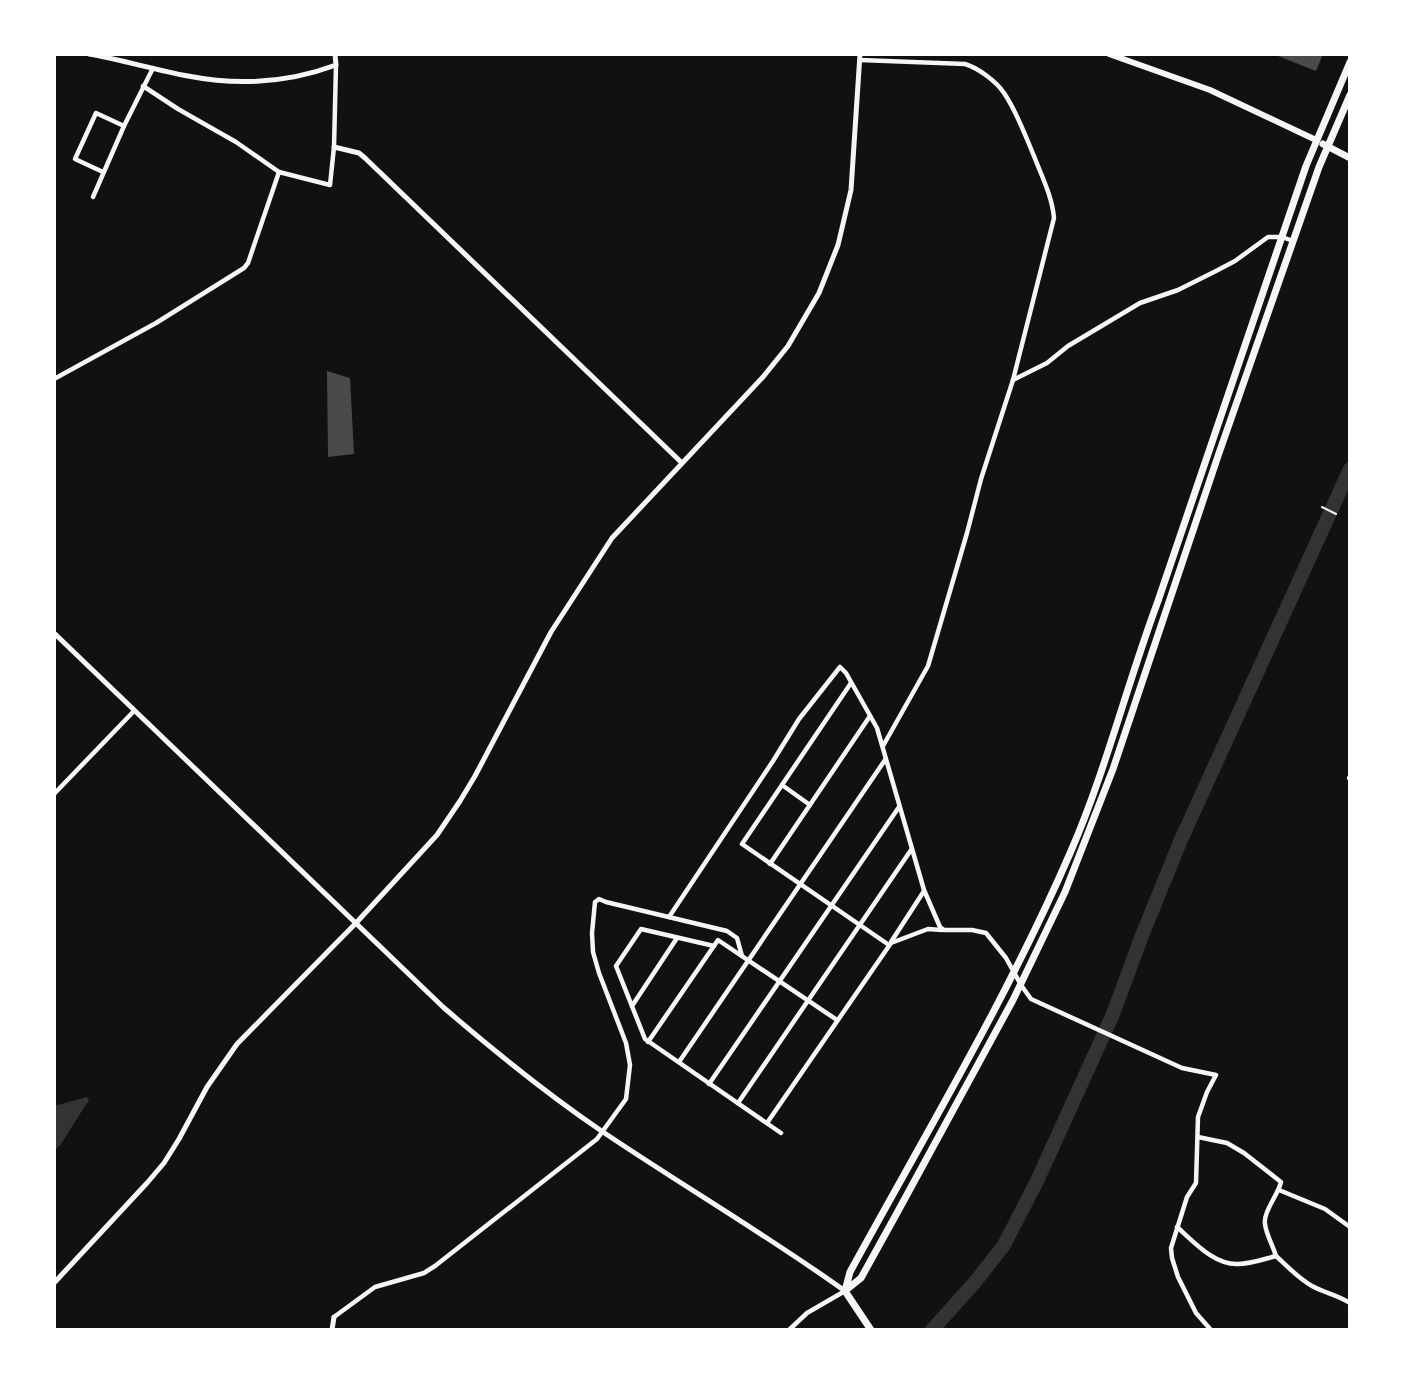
<svg xmlns="http://www.w3.org/2000/svg" width="1404" height="1384" viewBox="0 0 1404 1384" font-family="Bitter,serif">
	<rect width="100%" height="100%" fill="#111"/>
	<polygon fill="#333" points="87,1097 89,1101 85,1106 61,1144 54,1151 54,1106"/>
	<g fill="none" stroke-linecap="round" stroke-linejoin="round">
		<polyline stroke="#333" stroke-width="14" points="932,1330 976,1281 1004,1245 1037,1181 1113,1014 1141,938 1180,842 1350,469"/>
	</g>
	<g fill="#4a4a4a">
		<polygon points="1273,54 1323,54 1316,71"/>
		<polygon points="327,371 350,378 354,454 328,457"/>
	</g>
	<g fill="none" stroke-linecap="round" stroke-linejoin="round">
		<polyline stroke="#f5f5f5" stroke-width="2" points="1322,507 1336,514"/>
		<g stroke="#f5f5f5" stroke-width="4.5">
			<path d="M860,60L965,64C978,68 996,81 1004,93C1017,112 1025,135 1034,156C1042,177 1052,196 1054,218L1013,380L981,479L967,533L928,666L883,746"/>
			<polyline points="143,86 178,109 236,142 279,172 330,185 334,147 336,65"/>
			<polyline points="103,172 75,159 96,113 124,126"/>
			<polyline points="93,197 124,126 153,68"/>
			<polyline points="54,379 156,323 244,268 248,263 279,172"/>
			<polyline points="1013,380 1047,363 1068,346 1140,303 1178,290 1216,271 1235,261 1268,237 1282,237 1293,241"/>
			<polyline points="851,683 742,844 889,945"/>
			<polyline points="1349,778 1350,778"/>
			<polyline points="782,785 810,805"/>
			<polyline points="54,794 134,711"/>
			<polyline points="770,864 870,716"/>
			<polyline points="669,917 773,761 799,719 840,667 846,673 877,728 924,890 940,927 944,930 972,930 986,933 1006,958 1021,985 1031,999 1182,1068 1216,1075 1207,1092 1198,1117 1196,1183 1187,1197 1171,1248 1172,1258 1178,1277 1196,1313 1211,1330"/>
			<polyline points="891,942 924,891"/>
			<polyline points="714,946 641,929 616,966 645,1039 781,1133"/>
			<polyline points="632,1006 677,938"/>
			<polyline points="648,1042 718,940 837,1020"/>
			<polyline points="679,1062 885,760"/>
			<polyline points="709,1084 899,807"/>
			<polyline points="738,1103 911,850"/>
			<polyline points="767,1123 891,943 928,929 942,930"/>
			<path d="M1198,1137L1227,1143L1244,1153L1281,1182C1278,1195 1263,1212 1265,1224C1266,1234 1273,1246 1276,1256"/>
			<polyline points="1279,1190 1325,1209 1350,1227"/>
			<path d="M1177,1227C1194,1242 1214,1265 1238,1264C1250,1264 1264,1259 1276,1256C1288,1267 1298,1278 1312,1286C1325,1293 1338,1295 1350,1303"/>
			<polyline points="334,1317 375,1287 424,1273 435,1266 597,1139 626,1099 630,1065 626,1043 599,973 593,952 592,933 595,902 599,899 606,902 727,931 737,938 742,956"/>
			<polyline points="789,1330 807,1313 845,1291"/>
		</g>
		<g stroke="#f5f5f5" stroke-width="5">
			<path d="M89,54C123,60 155,70 188,76C239,86 288,83 336,65L335,54"/>
			<polyline points="334,147 359,153 365,158 682,463"/>
			<path d="M54,633L443,1007C494,1051 547,1094 603,1132C683,1186 767,1235 845,1291"/>
			<polyline points="54,1283 147,1183 164,1163 179,1139 207,1087 237,1044 356,923 437,835 460,801 475,776 551,632 612,538 763,377 788,346 819,293 838,245 851,190 860,54"/>
			<polyline points="332,1330 334,1317"/>
		</g>
		<polyline stroke="#f5f5f5" stroke-width="6" points="1109,54 1210,90 1316,140"/>
		<g stroke="#f5f5f5" stroke-width="7">
			<polyline points="1323,144 1350,158"/>
			<polyline points="846,1290 861,1278 897,1213 1013,1000 1065,892 1113,769 1218,456 1319,167 1350,95"/>
			<path d="M871,1330L845,1291L850,1272C926,1133 1008,997 1071,851C1106,770 1127,684 1158,601L1306,166L1350,62"/>
		</g>
	</g>
	<rect width="1404" height="1384" fill="none" stroke="#ffffff" stroke-width="112"/>
</svg>
